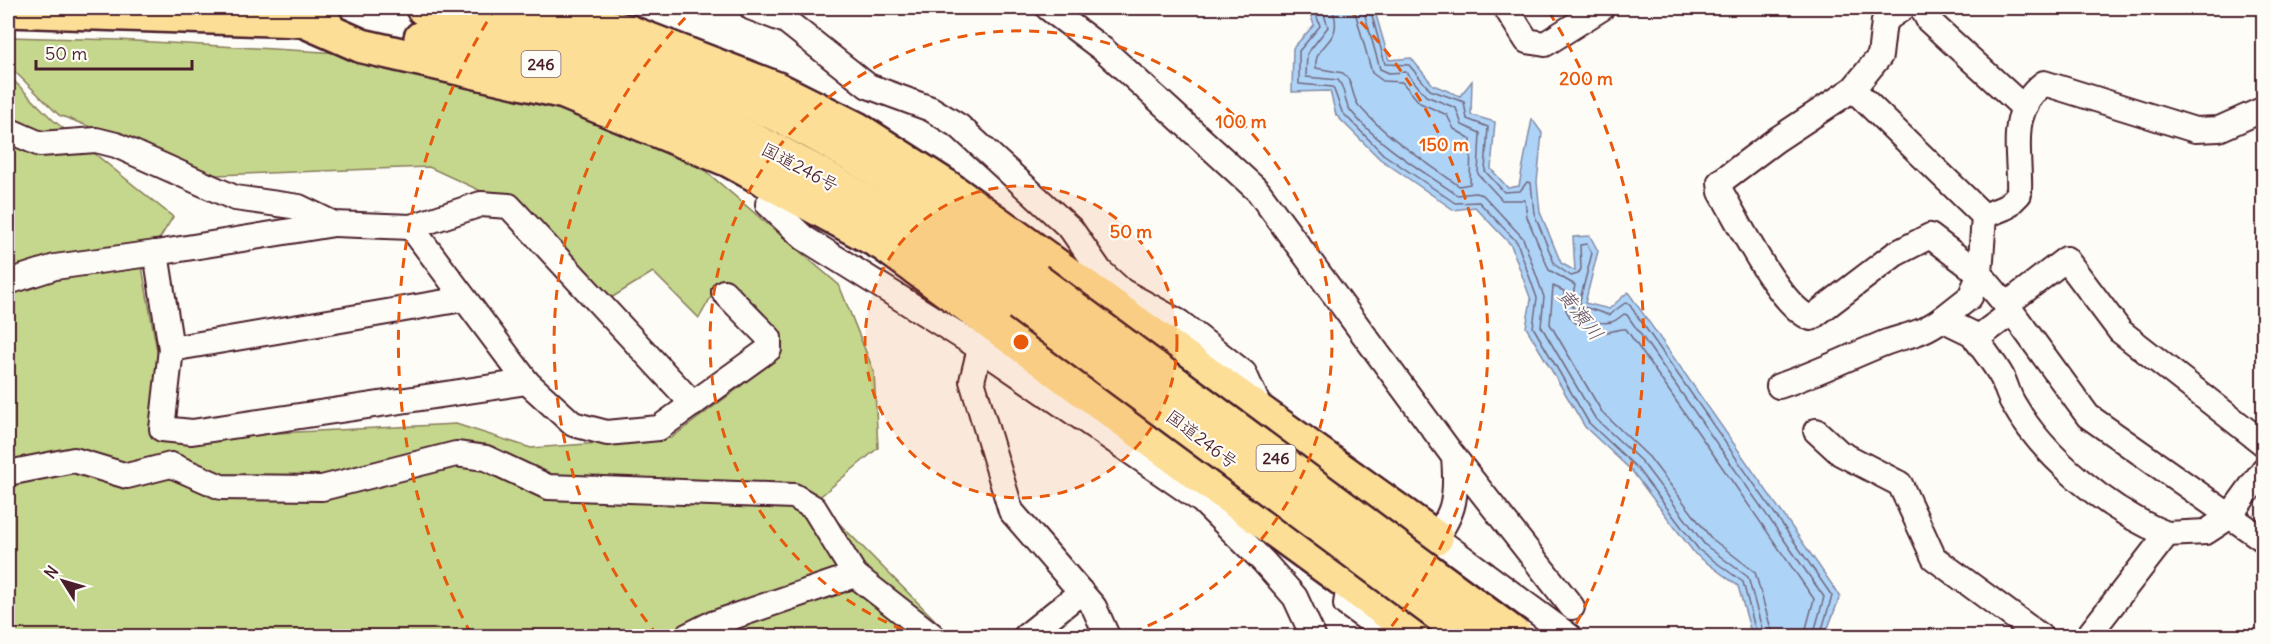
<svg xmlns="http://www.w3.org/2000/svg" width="2271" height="644" viewBox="0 0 2271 644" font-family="Delius,'Klee One',sans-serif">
	<rect width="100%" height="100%" fill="#fdfcf7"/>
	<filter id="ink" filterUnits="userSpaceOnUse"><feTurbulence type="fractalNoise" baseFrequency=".0167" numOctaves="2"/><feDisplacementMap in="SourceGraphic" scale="12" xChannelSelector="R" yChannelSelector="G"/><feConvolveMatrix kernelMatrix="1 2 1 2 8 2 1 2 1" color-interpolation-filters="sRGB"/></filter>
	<g filter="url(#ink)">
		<polygon fill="#c5d78c" stroke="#887b5c" stroke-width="1.5" points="8,37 118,40 341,53 562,108 703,169 839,285 874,372 878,448 816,500 951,636 8,636 8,75 53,120 173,217 142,267 159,362 152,433 199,437 456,424 531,448 671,438 740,387 780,349 715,290 699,318 653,272 611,298 520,209 429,167 216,175 59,115 8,65"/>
		<polygon fill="#add3f7" stroke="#858ba5" stroke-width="1.5" points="1308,8 1374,8 1389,60 1411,58 1433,85 1460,96 1472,81 1471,115 1495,122 1491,169 1508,188 1519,186 1532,119 1542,133 1537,182 1540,212 1561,263 1575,271 1573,237 1590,236 1598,251 1585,303 1609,309 1628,292 1840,596 1825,636 1752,636 1738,586 1695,554 1632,471 1585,427 1526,327 1531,300 1511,245 1475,207 1454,210 1380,159 1336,115 1330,91 1292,92 1293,48 1314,25"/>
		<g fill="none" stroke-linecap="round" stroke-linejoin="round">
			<g stroke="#72677d" stroke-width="1.5">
				<polyline points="1314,8 1320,26 1299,51 1299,84 1333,87 1342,112 1383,154 1455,203 1479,202 1517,242 1537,298 1533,327 1589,423 1636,467 1699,550 1743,582 1757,636"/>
				<path d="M1322,8L1328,27L1307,54L1306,77L1338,80C1346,89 1343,101 1350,110C1379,146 1420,169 1457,195L1475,193L1483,195L1523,238L1544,297L1541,326L1595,418L1642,462L1705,545L1748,577L1764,636"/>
				<path d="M1332,8C1346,44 1313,42 1316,68L1343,73C1354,82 1351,96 1359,106C1388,139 1424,160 1459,186L1470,184L1471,139L1454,129L1447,115L1420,103L1402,82L1383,81L1372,73L1354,8"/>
				<path d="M1363,8L1380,69L1389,73L1406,72L1426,96L1456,108L1462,125L1480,133L1478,174L1502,200H1525L1527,217L1549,270L1575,285C1574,292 1571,299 1572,305C1575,317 1601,325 1611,322C1616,321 1620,317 1624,314L1627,315L1824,597L1813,636"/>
				<polyline points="1370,8 1385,64 1409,65 1430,90 1464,102 1467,119 1488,127 1485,171 1504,192 1520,191 1527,182 1531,183 1534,213 1555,265 1571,276 1578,274 1581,269 1580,245 1587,244 1592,253 1580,300 1581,306 1609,315 1625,303 1629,304 1832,596 1820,636"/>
				<path d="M1773,636L1755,572L1711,538L1649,457L1602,412L1550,324L1553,286L1564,291C1562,320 1579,330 1607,332C1614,332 1620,328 1626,329L1814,599L1804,636"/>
			</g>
			<defs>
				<g id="street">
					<polyline points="752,8 786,21 868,86 931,109 960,127 1071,229 1100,271 1122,291 1179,322 1244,373 1262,413"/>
					<path d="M1048,8L1105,51L1258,191L1454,457C1458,503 1453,514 1427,551"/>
					<polyline points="1506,8 1527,41 1545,44 1602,8"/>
					<path d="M1903,8L1884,21L1880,56L1853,89L1776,140L1720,182L1721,192C1739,223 1780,307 1811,318L1895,254L1930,236L1980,274L2012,312L2088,416L2264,540"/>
					<polyline points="1922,8 1929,21 2023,107"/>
					<polyline points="1853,89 1984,216"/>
					<polyline points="8,130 40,144 96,140 116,145 235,198 299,207 334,224 411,227 481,204 509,206 693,404"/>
					<polyline points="768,204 804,238 980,348 1202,501 1263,561 1295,597 1313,636"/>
					<polyline points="334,224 156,253 171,349 162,429 192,432 527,382"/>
					<polyline points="411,227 527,382 573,424 607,433 659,428 769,349 769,338 724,292"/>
					<polyline points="8,282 55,267 156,253"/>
					<polyline points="2006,305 2066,259 2120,331 2264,444"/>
					<path d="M2012,312L1976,339C1985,352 1995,364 2002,377C2006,385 2008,395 2013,403C2043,457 2110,512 2167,534"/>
					<path d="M1942,319L1970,297L1980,274L1984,216L2006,207L2019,194C2021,152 2006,113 2044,83L2195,130L2219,129L2264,109"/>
					<polyline points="980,348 972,381 1011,511 1094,607 1107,636"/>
					<polyline points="171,349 463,299"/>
					<path d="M1779,386C1816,374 1851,356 1887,342C1911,334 1921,334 1942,319L1973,334L1976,339"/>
					<polyline points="1816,431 1840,453 1900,484 1934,558 2040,636"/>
					<polyline points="1454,457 1572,607"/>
					<polyline points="8,473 74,460 127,476 171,465 221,487 322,488 456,454 486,458 548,487 794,496 814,508 855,575"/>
					<polyline points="1436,538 1569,636"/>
					<polyline points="1349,585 1346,604 1391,636"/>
					<polyline points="687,636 709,625 855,575 933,636"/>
					<polyline points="1026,636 1081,592"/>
					<polyline points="2088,636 2167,534 2206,532 2229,517 2264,469"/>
				</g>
				<g id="highway">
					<path d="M423,8C562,33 704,72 828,141C901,182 968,232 1036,280"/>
					<polyline points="528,8 626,31 777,89 857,129 944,185 1436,538"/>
					<polyline points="8,10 302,20 326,24"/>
					<polyline points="305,21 362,46 564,92 729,160 883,244 1420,636"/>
					<path d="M421,38C556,62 692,103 812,170C884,210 951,258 1019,304"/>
				</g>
			</defs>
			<use href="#street" stroke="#4a1f2b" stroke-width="28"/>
			<use href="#highway" stroke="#4a1f2b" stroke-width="38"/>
			<use href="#street" stroke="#fdfcf7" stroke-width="24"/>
			<use href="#highway" stroke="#fcde96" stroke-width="33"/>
			<defs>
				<g id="highway-bridge">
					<polyline points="1036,280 1516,636"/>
					<polyline points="1019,304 1468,636"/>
				</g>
			</defs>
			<use href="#highway-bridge" stroke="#4a1f2b" stroke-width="38" stroke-linecap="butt"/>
			<use href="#highway-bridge" stroke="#fcde96" stroke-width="33"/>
		</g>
	</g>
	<circle cx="1021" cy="342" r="156" fill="#e8590c" fill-opacity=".12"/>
	<g fill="none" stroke="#e8590c" stroke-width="3" stroke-dasharray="10 8">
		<circle cx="1021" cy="342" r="156"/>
		<path d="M920 636A311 311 0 1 1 1122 636"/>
		<path d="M658 636A467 467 0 0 1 694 9M1348 9A467 467 0 0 1 1384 636"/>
		<path d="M471 634A623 623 0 0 1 493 12M1549 12A623 623 0 0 1 1571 634"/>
	</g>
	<g text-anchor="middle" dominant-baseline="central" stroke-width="4.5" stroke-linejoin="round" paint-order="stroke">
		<g fill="#fdfcf7" stroke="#806168" stroke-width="1.5">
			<rect x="521.5" y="51" width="39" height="26" rx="4.5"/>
			<rect x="1256.5" y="445" width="39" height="26" rx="4.5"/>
		</g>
		<g font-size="16" font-weight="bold" fill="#4a1f2b">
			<text x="541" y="64">246</text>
			<text x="1276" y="458">246</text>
		</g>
		<g font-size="18" fill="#4a1f2b" stroke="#fdfcf7">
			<text transform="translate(800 167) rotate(28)">国道246号</text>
			<text transform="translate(1202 439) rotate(37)">国道246号</text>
		</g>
		<g font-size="20" font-style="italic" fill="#685568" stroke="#fdfcf7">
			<text transform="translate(1581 314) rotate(52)">黄瀬川</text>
		</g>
	</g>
	<circle cx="1021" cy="342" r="9" fill="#e8590c" stroke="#fdfcf7" stroke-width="3"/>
	<g font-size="18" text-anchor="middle" font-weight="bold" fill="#e8590c" stroke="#fdfcf7" stroke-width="4.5" stroke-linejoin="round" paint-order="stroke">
		<text x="1586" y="85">200 m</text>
		<text x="1241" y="128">100 m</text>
		<text x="1444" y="151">150 m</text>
		<text x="1131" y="238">50 m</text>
	</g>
	<rect width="2271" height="644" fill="none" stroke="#fdfcf7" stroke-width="30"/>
	<rect x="15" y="15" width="2241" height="614" fill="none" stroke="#4a1f2b" stroke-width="2" filter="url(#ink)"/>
	<g transform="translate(63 581) rotate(307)" stroke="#fdfcf7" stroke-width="4.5" paint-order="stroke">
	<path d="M0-4.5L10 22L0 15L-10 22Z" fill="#4a1f2b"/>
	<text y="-9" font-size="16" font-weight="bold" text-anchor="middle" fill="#4a1f2b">N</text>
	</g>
	<path d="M36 60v9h156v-9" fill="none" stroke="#4a1f2b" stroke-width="3"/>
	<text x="45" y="60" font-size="18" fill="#4a1f2b" stroke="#fdfcf7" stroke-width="4.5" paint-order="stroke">50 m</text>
</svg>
